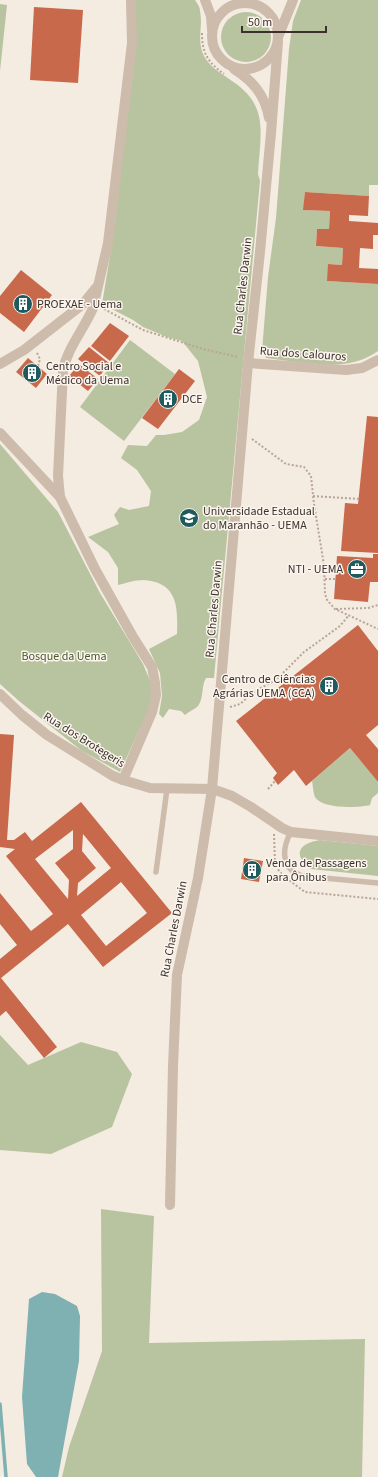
<svg xmlns="http://www.w3.org/2000/svg" width="378" height="1477" viewBox="0 0 378 1477" font-family="'Source Sans 3',sans-serif">
	<rect width="100%" height="100%" fill="#f4ebe1"/>
	<g fill="#b8c4a0">
		<path d="M136,0H195C197,3 200,7 200,11C203,25 197,40 203,54C209,67 221,73 232,81C270,106 260,134 258,174L260,181L214,678H206C201,686 204,698 198,706C195,709 188,712 185,715L181,711L169,709L163,718L159,714L162,696L160,673L149,649L177,634C178,605 177,582 143,580C135,580 126,583 118,585V568L108,552L88,537L119,524L114,515L120,507L129,510L149,506L151,491L137,470L121,458L128,445L147,446L156,435H164L182,432L199,420L207,397L198,361L182,341L167,337L143,327L133,320L102,304L112,244Z"/>
		<path d="M301,0H378V185H369V196L305,192L304,210L330,211L329,229H317L316,246L343,248L342,265L328,264V281L378,284V351C347,374 301,362 266,358L262,351L268,277L276,218L289,49L293,21Z"/>
		<polygon points="0,4 7,5 0,71"/>
		<circle cx="246" cy="37" r="25"/>
		<polygon points="130,340 175,374 124,441 80,407"/>
		<polygon points="0,444 58,512 100,593 143,664 151,683 152,702 120,772 82,751 19,701 0,684"/>
		<path d="M350,748L378,782V793L372,798L370,805C358,808 322,809 315,797C313,792 313,785 312,781Z"/>
		<path d="M320,840L378,846V876L311,869C291,854 300,843 320,840Z"/>
		<polygon points="0,1035 28,1065 81,1042 117,1052 132,1074 112,1127 51,1154 0,1150"/>
		<polygon points="101,1209 154,1216 149,1343 365,1339 362,1477 62,1477 69,1447 102,1351"/>
	</g>
	<polygon fill="#7fb0b2" points="42,1292 55,1294 77,1306 80,1316 79,1361 58,1477 36,1477 27,1464 22,1397 29,1299"/>
	<g fill="none" stroke-linecap="round" stroke-linejoin="round">
		<polyline stroke="#7fb0b2" stroke-width="3.5" points="0,1404 6,1477"/>
	</g>
	<g fill="#c8694b" fill-rule="evenodd">
		<polygon points="34,7 83,10 78,83 30,80"/>
		<polygon points="305,192 369,196 368,216 349,215 349,221 378,223 378,235 373,235 373,249 360,248 359,268 378,269 378,284 327,281 328,264 342,265 343,248 316,246 317,229 329,229 330,211 303,210"/>
		<polygon points="21,270 52,295 24,332 0,313 0,296"/>
		<polygon points="110,323 129,336 110,361 91,346"/>
		<polygon points="89,347 109,363 100,376 78,359"/>
		<polygon points="28,358 47,374 36,388 16,372"/>
		<polygon points="79,364 98,379 88,391 69,376"/>
		<polygon points="179,369 195,381 158,429 142,418"/>
		<polygon points="367,416 378,417 378,553 341,551 345,503 358,504"/>
		<polygon points="373,554 378,554 378,582 370,582 368,602 334,599 337,556 373,558"/>
		<polygon points="358,625 378,651 378,725 366,735 378,749 378,782 350,748 306,786 294,770 278,785 273,778 277,773 236,721"/>
		<path d="M0,734L14,735L7,840H14L25,832L32,841L81,802L172,913L103,967L68,924L1,978L57,1047L44,1058L6,1011L0,1016V959L17,945L0,924V893L31,931L53,914L6,856L15,849L0,847ZM73,830V849L55,863L69,880L68,899L35,859ZM83,834L111,868L77,896L78,883L96,868L82,851ZM121,882L147,913L106,946L81,915Z"/>
		<polygon points="244,858 263,861 259,882 241,879"/>
	</g>
	<g fill="none" stroke-linecap="round" stroke-linejoin="round">
		<g stroke="#b9a596" stroke-width="2" stroke-dasharray="2 2" stroke-linecap="butt">
			<path d="M202,33C202,54 208,62 224,74"/>
			<polyline points="104,309 143,330 203,349 238,357"/>
			<polyline points="37,353 40,359 38,366"/>
			<polyline points="252,439 286,464 304,467 311,476 314,504 324,565 325,594 327,600 335,609 378,629"/>
			<polyline points="313,496 359,499"/>
			<polyline points="325,579 335,579"/>
			<polyline points="336,609 368,608 378,605"/>
			<polyline points="230,707 240,704 255,691 276,680 304,652 340,626 349,615"/>
			<polyline points="268,789 275,781"/>
			<polyline points="274,834 275,863 279,871 286,878 305,892 378,899"/>
		</g>
		<g stroke="#cdbbac" stroke-width="5.5">
			<path d="M291,832C282,848 280,868 302,876L378,883"/>
			<polyline points="156,872 167,789"/>
		</g>
		<g stroke="#cdbbac" stroke-width="10">
			<polyline points="205,0 211,16 212,29"/>
			<circle cx="245" cy="36" r="33"/>
			<polyline points="278,37 293,0"/>
			<path d="M234,69C253,81 265,95 269,118"/>
			<polyline points="248,363 346,370 362,368 378,360"/>
			<polyline points="0,364 24,350 83,304 96,288"/>
			<polyline points="0,433 60,497"/>
			<polyline points="0,694 22,715 47,735 113,776 123,780 150,788 212,789 221,792 232,796 251,807 282,828 291,832 378,841"/>
			<path d="M123,780L152,712L156,695L155,683L152,667L133,637L95,569L60,497L58,476L63,370C68,347 84,329 93,308L108,243L132,43L131,0"/>
			<polyline points="170,1205 173,1066 177,975 198,878 212,789 248,363 260,252 271,133 278,42"/>
		</g>
	</g>
	<defs>
		<symbol id="building-disc" viewBox="-11 -11 22 22"><circle r="9.5" fill="#1f5a5e" stroke="#fbf5ee"/><path d="M-4-6H4V6H1V3H-1V6H-4ZM-2.5-4.3h1.7v1.8h-1.7ZM.8-4.3h1.7v1.8H.8ZM-2.5-1h1.7V.8h-1.7ZM.8-1h1.7V.8H.8Z" fill="#fff"/></symbol>
		<symbol id="university-disc" viewBox="-11 -11 22 22"><circle r="9.5" fill="#1f5a5e" stroke="#fbf5ee"/><path d="M0-5L7-2L0 1L-7-2ZM-4 1L0 2.5L4 1V4Q0 6-4 4Z" fill="#fff"/></symbol>
		<symbol id="office-disc" viewBox="-11 -11 22 22"><circle r="9.5" fill="#1f5a5e" stroke="#fbf5ee"/><path d="M-6-3h4V-5.5h4V-3h4V5H-6ZM-1-4.5V-3h2v-1.5ZM-6 0V1H6V0Z" fill="#fff"/></symbol>
	</defs>
	<g fill-rule="evenodd">
		<use href="#building-disc" x="12" y="293" width="22" height="22"/>
		<use href="#building-disc" x="21" y="362" width="22" height="22"/>
		<use href="#building-disc" x="157" y="388" width="22" height="22"/>
		<use href="#university-disc" x="178" y="507" width="22" height="22"/>
		<use href="#office-disc" x="346" y="558" width="22" height="22"/>
		<use href="#building-disc" x="318" y="675" width="22" height="22"/>
		<use href="#building-disc" x="241" y="859" width="22" height="22"/>
	</g>
	<g text-anchor="middle" dominant-baseline="central" stroke-width="3" stroke-linejoin="round" paint-order="stroke">
		<g font-size="12" fill="#3b302b" stroke="#fbf5ee">
			<text transform="translate(243 286) rotate(-84)">Rua Charles Darwin</text>
			<text transform="translate(303 354) rotate(4)">Rua dos Calouros</text>
			<text transform="translate(214 609) rotate(-85)">Rua Charles Darwin</text>
			<text transform="translate(84 740) rotate(32)">Rua dos Brotegeris</text>
			<text transform="translate(174 929) rotate(-79)">Rua Charles Darwin</text>
		</g>
		<g font-size="12" fill="#3b302b" stroke="#fbf5ee" text-anchor="start">
			<text x="37" y="304">PROEXAE - Uema</text>
			<text x="46" y="366">Centro Social e<tspan x="46" dy="14">Médico da Uema</tspan></text>
			<text x="182" y="399">DCE</text>
			<text x="203" y="511">Universidade Estadual<tspan x="203" dy="14">do Maranhão - UEMA</tspan></text>
			<text x="343" y="569" text-anchor="end">NTI - UEMA</text>
			<text x="315" y="679" text-anchor="end">Centro de Ciências<tspan x="315" dy="14">Agrárias UEMA (CCA)</tspan></text>
			<text x="266" y="863">Venda de Passagens<tspan x="266" dy="14">para Ônibus</tspan></text>
		</g>
		<g font-size="12" fill="#4a5a2e" stroke="#fbf5ee">
			<text x="64" y="656">Bosque da Uema</text>
		</g>
	</g>
	<path d="M242 26v6h84v-6" fill="none" stroke="#3b302b" stroke-width="2"/>
	<text x="248" y="26" font-size="12" fill="#3b302b" stroke="#fbf5ee" stroke-width="3" paint-order="stroke">50 m</text>
</svg>
